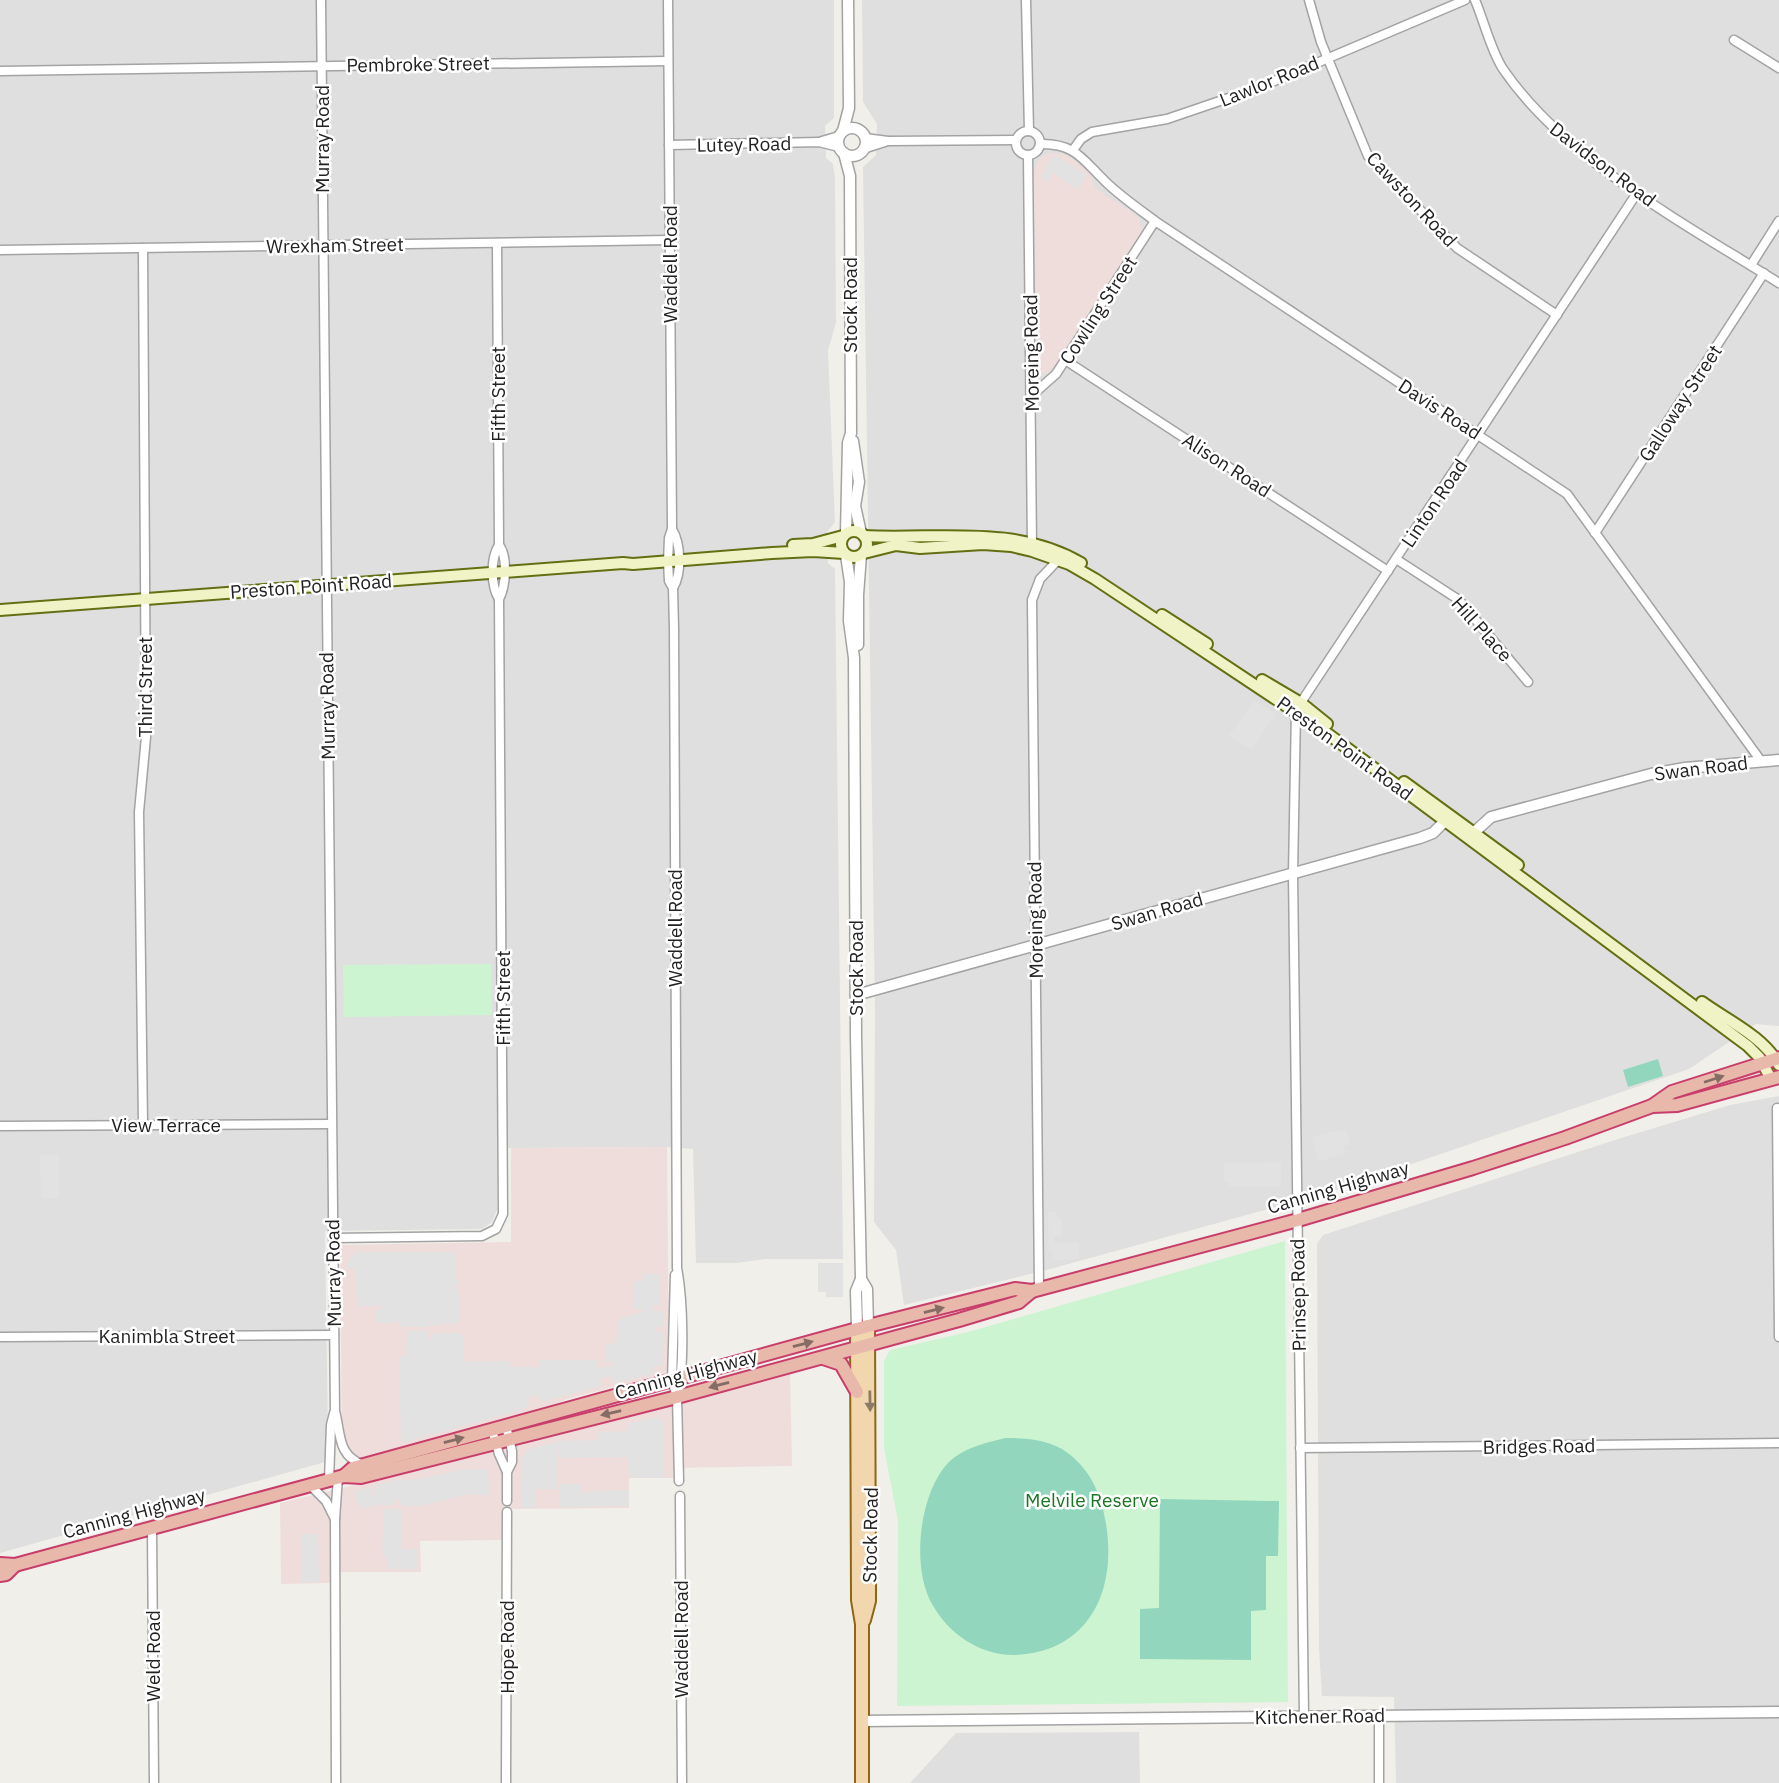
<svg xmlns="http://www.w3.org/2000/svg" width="1779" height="1783" viewBox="0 0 1779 1783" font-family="'IBM Plex Sans',sans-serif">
	<rect width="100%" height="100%" fill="#f1efea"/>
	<g fill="#e0dfdf">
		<polygon points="0,0 834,0 834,118 825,126 826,158 833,164 835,178 836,323 828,350 835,522 827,532 828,563 835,569 843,1259 765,1259 736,1263 696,1263 693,1149 667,1147 497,1148 497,1210 492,1222 482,1229 325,1231 328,1436 325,1462 0,1553"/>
		<polygon points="862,0 1779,0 1779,1026 1756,1024 1689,1069 1327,1193 1050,1269 904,1305 896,1250 874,1222 875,1014 863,167 876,155 877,124 863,102"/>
		<polygon points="1779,1096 1779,1783 1396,1783 1394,1697 1322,1696 1319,1648 1317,1244 1323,1235 1618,1139 1730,1105"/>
		<polygon points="1139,1732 1140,1783 910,1783 956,1733"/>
	</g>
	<g fill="#efdddc">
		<polygon points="1050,153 1064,154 1076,161 1089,173 1096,189 1137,216 1142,229 1140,236 1058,363 1051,372 1043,374 1037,368 1034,172 1039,158"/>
		<polygon points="667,1147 669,1366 663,1376 636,1385 613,1387 564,1400 548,1409 360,1460 348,1453 342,1437 340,1245 511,1242 511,1148"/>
		<polygon points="790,1372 792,1466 673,1468 674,1478 629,1478 629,1508 503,1509 503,1540 420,1541 421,1572 330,1572 330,1583 281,1584 280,1503 521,1445 525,1441"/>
	</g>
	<g fill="#cdf4d1">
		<polygon points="491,964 492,1015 344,1017 343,965"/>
		<polygon points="1285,1241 1288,1702 897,1706 898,1521 884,1448 884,1361 890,1350 968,1332"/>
	</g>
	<g fill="#92d6bd">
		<polygon points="1658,1059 1663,1076 1628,1087 1623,1070"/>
		<path d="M1005,1438C1025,1438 1044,1439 1062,1449C1090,1467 1101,1493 1106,1524C1117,1591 1089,1653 1013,1655C979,1655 948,1633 932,1604C911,1567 919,1494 948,1463C963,1448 985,1443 1005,1438Z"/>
		<polygon points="1160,1499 1279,1501 1278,1556 1266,1556 1266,1610 1251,1611 1251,1660 1140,1659 1140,1609 1159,1608"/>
	</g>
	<g fill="#e2e2e2">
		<polygon points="1055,155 1087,175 1078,190 1053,173 1048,181 1041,177 1049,160 1051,161"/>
		<polygon points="1254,700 1276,714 1251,750 1229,736"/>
		<polygon points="1346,1129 1350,1144 1343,1146 1346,1154 1318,1161 1312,1137"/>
		<polygon points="40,1155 59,1155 59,1198 41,1198"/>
		<polygon points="1281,1162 1281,1187 1229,1187 1229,1182 1224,1182 1224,1163"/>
		<polygon points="1048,1212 1054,1212 1062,1220 1062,1237 1054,1236 1054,1243 1079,1243 1079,1259 1052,1260 1052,1252 1049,1251"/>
		<polygon points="355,1252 455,1252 455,1280 459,1280 459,1286 456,1286 455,1289 460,1290 460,1323 445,1324 443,1320 442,1325 432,1325 431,1319 430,1327 400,1327 399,1319 397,1323 377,1323 375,1310 382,1310 381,1305 357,1307 356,1269 348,1268 348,1261"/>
		<polygon points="818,1263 843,1263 843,1297 826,1297 826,1292 818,1292"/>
		<polygon points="643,1274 660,1274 660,1305 653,1305 653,1308 654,1311 663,1311 663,1327 657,1327 653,1331 663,1332 662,1366 654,1366 654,1374 614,1383 611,1376 600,1379 601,1386 541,1402 539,1395 533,1396 527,1398 529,1405 519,1411 401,1443 399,1357 406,1356 407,1331 427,1331 428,1339 432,1338 433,1333 458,1333 463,1336 464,1361 509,1361 511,1367 540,1367 540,1360 598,1360 598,1368 600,1368 613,1364 613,1362 606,1362 606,1344 616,1343 617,1322 621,1318 641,1312 642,1309 634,1309 633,1281 643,1281"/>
		<polygon points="658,1417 663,1422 663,1478 629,1477 628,1457 559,1458 558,1441 598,1440 599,1432 628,1431 629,1423"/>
		<polygon points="557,1442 557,1489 536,1489 535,1508 522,1508 522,1458 529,1449"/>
		<polygon points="488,1469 489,1495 464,1495 421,1506 401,1506 399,1498 393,1505 372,1505 364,1509 357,1502 354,1492 370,1487 372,1495 375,1494 373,1486 396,1480 414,1480 461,1470"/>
		<polygon points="559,1484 582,1484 582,1492 629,1490 629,1506 559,1507"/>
		<polygon points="384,1509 402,1509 402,1549 418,1549 418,1569 388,1569 388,1561 382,1553"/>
		<polygon points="301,1534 318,1534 319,1582 302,1583"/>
	</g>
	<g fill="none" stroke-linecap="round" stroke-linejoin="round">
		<defs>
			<g id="minor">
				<path d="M321,0L335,1411C341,1434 337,1455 363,1465"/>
				<path d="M668,0L672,529L669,538L668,562L669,581L673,588L674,629L677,1268C683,1299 685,1367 677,1397"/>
				<polyline points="1026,0 1029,131"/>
				<polyline points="1309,0 1321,42 1368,156 1457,248 1557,315"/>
				<path d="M1475,0C1484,21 1491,51 1503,69C1565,160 1687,225 1779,283"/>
				<polyline points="1734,40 1779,68"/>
				<polyline points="0,71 668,61"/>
				<circle cx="1028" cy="143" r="12"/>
				<polyline points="865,138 888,141 1016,140"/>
				<polyline points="822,141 839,136"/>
				<path d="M1040,144C1077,143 1084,162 1108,184C1123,198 1139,209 1155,221L1567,494L1761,761"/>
				<polyline points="669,145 819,142 839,147"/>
				<polyline points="863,149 885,142"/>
				<polyline points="1073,150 1081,139 1092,132 1167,119 1258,88 1465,0"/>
				<polyline points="1028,155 1032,548"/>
				<polyline points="143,248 146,737 139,812 143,1125"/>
				<polyline points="0,250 670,240"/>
				<polyline points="1751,265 1779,221"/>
				<polyline points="1065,360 1388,571"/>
				<polyline points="1032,390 1038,390 1056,374 1155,221"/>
				<path d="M672,529C681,544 682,573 673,588"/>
				<polyline points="1595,533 1764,273"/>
				<path d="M499,545C490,559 491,586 499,599"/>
				<polyline points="1396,559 1459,600 1528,682"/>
				<polyline points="1777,1108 1779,1337"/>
				<polyline points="0,1126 331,1124"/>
				<path d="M333,1238L482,1236L496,1229L503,1214L499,599C506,586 508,557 499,545L497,243"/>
				<polyline points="675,1275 672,1380 677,1397 679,1481"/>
				<polyline points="1039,1289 1032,600 1040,579 1058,560"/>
				<polyline points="0,1337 334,1335"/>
				<polyline points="506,1426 512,1451 512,1462 507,1472 507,1501"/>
				<polyline points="492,1430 499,1454 507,1472"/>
				<polyline points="1300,1448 1779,1443"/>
				<polyline points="329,1480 331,1425 334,1413"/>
				<polyline points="310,1485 326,1501 335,1519"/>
				<polyline points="680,1496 682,1783"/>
				<polyline points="152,1528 154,1783"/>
				<polyline points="1304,1716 1293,874 1296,710 1637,193"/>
				<polyline points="1379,1716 1379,1783"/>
				<polyline points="336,1783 335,1519 338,1477"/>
				<polyline points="506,1783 507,1512"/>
			</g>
			<g id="tertiary">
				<circle cx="852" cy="142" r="14"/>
				<polyline points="843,131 849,108 848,0"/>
				<polyline points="844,153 850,176 851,433 848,443 846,533"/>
				<polyline points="853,441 859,482 855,506 861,533"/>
				<polyline points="846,555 850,582 849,621 854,658 856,1037 861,1279 856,1291 857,1329"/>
				<polyline points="858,645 858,595 861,555"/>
				<polyline points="1469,837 1491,817 1651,774 1685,768 1779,760"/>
				<path d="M856,995C1044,943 1232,890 1420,838L1433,833L1449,817"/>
				<polyline points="861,1279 867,1289 868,1326"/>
				<polyline points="861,1721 1779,1712"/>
			</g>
			<g id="secondary">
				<circle cx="854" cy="544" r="13"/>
				<path d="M864,536C937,540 1015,524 1081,563"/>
				<polyline points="793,545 813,544 843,536"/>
				<polyline points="864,553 896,545 920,548 983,544 1011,546 1032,551 1069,564 1095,579 1324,731 1748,1046 1759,1057 1771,1079"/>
				<polyline points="0,610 623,563 633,564 772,553 813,551 844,553"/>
				<polyline points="1162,615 1207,644"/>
				<polyline points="1262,680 1301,703 1327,724"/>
				<polyline points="1404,782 1518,865"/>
				<path d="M1702,1002C1728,1021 1763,1036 1779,1065"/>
			</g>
			<g id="primary">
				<polyline points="857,1329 858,1600 862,1624 862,1783"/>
				<polyline points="864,1620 869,1601 869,1589 868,1326"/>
			</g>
			<g id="trunk">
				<polyline points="1652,1106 1677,1105 1779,1077"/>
				<polyline points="823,1358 841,1364 857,1392"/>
				<polyline points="344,1476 353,1468 868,1326 1015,1289 1032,1291 1298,1220 1473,1168 1565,1138 1652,1106 1672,1092 1779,1058"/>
				<polyline points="0,1564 15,1565 344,1476 361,1477 677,1397 959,1320 1019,1302 1032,1291"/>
				<polyline points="0,1575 6,1574 15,1565"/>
			</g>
		</defs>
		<use href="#minor" stroke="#a3a3a3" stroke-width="11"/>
		<use href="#tertiary" stroke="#a3a3a3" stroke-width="13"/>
		<use href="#secondary" stroke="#636f13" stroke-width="14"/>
		<use href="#primary" stroke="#8d6712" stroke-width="16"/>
		<use href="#trunk" stroke="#c83e6b" stroke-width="16"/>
		<use href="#minor" stroke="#fff" stroke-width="8"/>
		<use href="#tertiary" stroke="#fff" stroke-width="10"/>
		<use href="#secondary" stroke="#f0f3c5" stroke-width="10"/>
		<use href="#primary" stroke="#f2d6ae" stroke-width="12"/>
		<use href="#trunk" stroke="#e8b8aa" stroke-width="12"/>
	</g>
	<defs><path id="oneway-solid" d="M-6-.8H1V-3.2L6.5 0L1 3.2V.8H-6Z" transform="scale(1.75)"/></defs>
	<g fill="#856d66">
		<use href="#oneway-solid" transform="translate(1714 1079) rotate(-18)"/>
		<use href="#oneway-solid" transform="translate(934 1310) rotate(-14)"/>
		<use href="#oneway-solid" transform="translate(803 1344) rotate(-15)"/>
		<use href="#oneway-solid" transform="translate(719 1385) rotate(165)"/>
		<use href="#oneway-solid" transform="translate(611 1413) rotate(167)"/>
		<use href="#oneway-solid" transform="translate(454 1440) rotate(-15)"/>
	</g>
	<use fill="#8a7c68" href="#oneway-solid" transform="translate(870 1401) rotate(89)"/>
	<g text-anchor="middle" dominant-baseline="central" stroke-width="5" stroke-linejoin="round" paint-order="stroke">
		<g font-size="19" fill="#222" stroke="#fff">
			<text transform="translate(418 64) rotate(-1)">Pembroke Street</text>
			<text transform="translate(1269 81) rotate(-22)">Lawlor Road</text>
			<text transform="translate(322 139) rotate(-90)">Murray Road</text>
			<text transform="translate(744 144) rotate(-1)">Lutey Road</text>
			<text transform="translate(1603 164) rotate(37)">Davidson Road</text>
			<text transform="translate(1412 199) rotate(47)">Cawston Road</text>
			<text transform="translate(335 245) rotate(-1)">Wrexham Street</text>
			<text transform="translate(670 264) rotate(-90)">Waddell Road</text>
			<text transform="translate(850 305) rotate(-90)">Stock Road</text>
			<text transform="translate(1098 310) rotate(-57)">Cowling Street</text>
			<text transform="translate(1031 353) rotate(-91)">Moreing Road</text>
			<text transform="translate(498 394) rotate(-90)">Fifth Street</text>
			<text transform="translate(1680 403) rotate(-57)">Galloway Street</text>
			<text transform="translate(1440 409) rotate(33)">Davis Road</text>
			<text transform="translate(1227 465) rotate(33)">Alison Road</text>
			<text transform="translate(1434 503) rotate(-56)">Linton Road</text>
			<text transform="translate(311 586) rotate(-4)">Preston Point Road</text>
			<text transform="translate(1482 629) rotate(48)">Hill Place</text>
			<text transform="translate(145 687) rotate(-90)">Third Street</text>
			<text transform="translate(327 706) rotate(-91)">Murray Road</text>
			<text transform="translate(1345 748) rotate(36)">Preston Point Road</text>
			<text transform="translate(1701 768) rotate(-7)">Swan Road</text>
			<text transform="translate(1157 911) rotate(-16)">Swan Road</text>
			<text transform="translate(1035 920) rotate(-91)">Moreing Road</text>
			<text transform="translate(675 928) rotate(-90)">Waddell Road</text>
			<text transform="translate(856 968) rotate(-90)">Stock Road</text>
			<text transform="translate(503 998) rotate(-90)">Fifth Street</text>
			<text x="166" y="1125">View Terrace</text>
			<text transform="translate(1338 1187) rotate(-16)">Canning Highway</text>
			<text transform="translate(333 1273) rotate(-91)">Murray Road</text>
			<text transform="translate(1298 1295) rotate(-91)">Prinsep Road</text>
			<text x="167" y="1336">Kanimbla Street</text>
			<text transform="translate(686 1374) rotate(-15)">Canning Highway</text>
			<text transform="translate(1539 1446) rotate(-1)">Bridges Road</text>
			<text transform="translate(134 1513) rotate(-15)">Canning Highway</text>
			<text transform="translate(870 1535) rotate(-89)">Stock Road</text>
			<text transform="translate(681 1639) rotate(-90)">Waddell Road</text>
			<text transform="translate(507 1647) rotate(-90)">Hope Road</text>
			<text transform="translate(153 1656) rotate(-90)">Weld Road</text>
			<text transform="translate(1320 1716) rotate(-1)">Kitchener Road</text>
		</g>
		<g font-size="19" fill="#1a7623" stroke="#fff">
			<text x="1092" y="1500">Melvile Reserve</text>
		</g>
	</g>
</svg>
